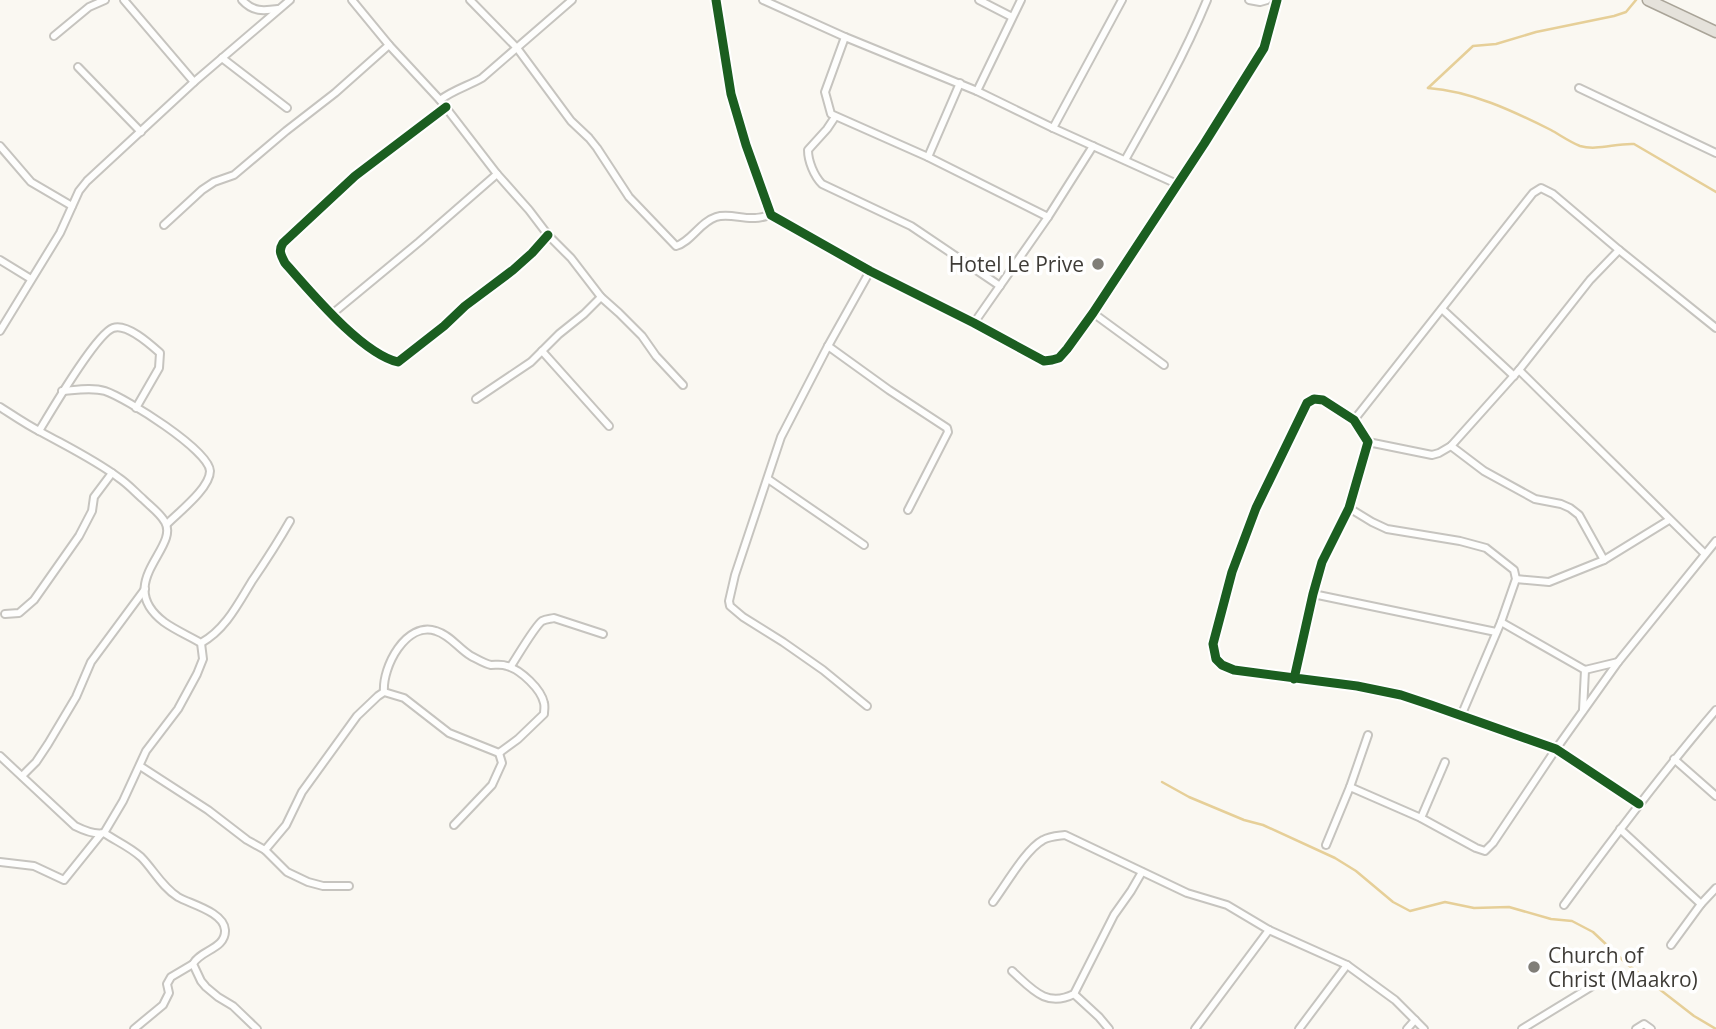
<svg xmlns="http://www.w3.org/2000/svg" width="1716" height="1029" viewBox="0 0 1716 1029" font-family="'Open Sans',sans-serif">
	<rect width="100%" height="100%" fill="#faf8f2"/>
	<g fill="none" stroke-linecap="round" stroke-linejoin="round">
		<g stroke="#e6cf98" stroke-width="2.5">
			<path d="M1428,88C1471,91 1513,111 1551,130C1560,135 1570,142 1580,146C1597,151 1616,143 1634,144L1716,192"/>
			<polyline points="1428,88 1473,46 1496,44 1536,32 1614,16 1626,12 1636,0"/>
			<polyline points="1162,782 1189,797 1244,820 1263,825 1335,858 1356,871 1393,902 1410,911 1445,902 1474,908 1509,907 1551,919 1572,921 1593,932 1627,964 1694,1016 1716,1029"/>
		</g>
		<defs>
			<g id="minor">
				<polyline points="124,0 194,82"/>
				<path d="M242,0C253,12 263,11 278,9"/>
				<polyline points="352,0 389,45 440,100 497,174 529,210 548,235 571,258 601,297 619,313 642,336 656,356 683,385"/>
				<path d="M470,0L517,48L571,121L589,138L597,148L629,197L676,246C691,242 700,222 716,217C728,213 742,219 755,218C760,218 766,216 771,215"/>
				<polyline points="716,0 731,94 746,145 771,215 870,271 974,323 1044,361 1052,360 1059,358 1067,349 1093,313 1204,144 1264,48 1277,0"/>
				<polyline points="763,0 845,37 977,91 1053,128 1177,184"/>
				<polyline points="979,0 1012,17"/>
				<polyline points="1249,0 1260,2 1267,0"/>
				<polyline points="54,36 89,7 105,0"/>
				<polyline points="845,37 825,92 831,114 928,157 1048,217"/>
				<polyline points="222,58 287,108"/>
				<polyline points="78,67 141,132"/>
				<polyline points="1579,88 1716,153"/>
				<polyline points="977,91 1021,0"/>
				<path d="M440,100C453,90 468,86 482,78L572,0"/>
				<path d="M446,107L355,176L283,243C278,251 281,255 285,263C311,292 361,353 398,362L444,326L465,306L513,270L532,253L548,235"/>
				<path d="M835,117L827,129L808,150C808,161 814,176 822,184L911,226L1000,286"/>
				<polyline points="1053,128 1122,0"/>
				<polyline points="0,146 31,182 72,206"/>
				<polyline points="928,157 960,83"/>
				<path d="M1125,160C1155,107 1184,56 1207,0"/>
				<polyline points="164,225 202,190 214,182 234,175 286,131 335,93 389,45"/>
				<polyline points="0,260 31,279"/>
				<polyline points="1442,309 1514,376"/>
				<polyline points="1093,313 1164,365"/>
				<polyline points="332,314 419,242 497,174"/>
				<polyline points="974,323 1048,217 1093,146"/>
				<polyline points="0,331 60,233 79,191 87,181 194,82 290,0"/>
				<polyline points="828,346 889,390 947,428 948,432 908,510"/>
				<polyline points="542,351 609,426"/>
				<polyline points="1519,370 1705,554"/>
				<path d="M62,391C76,390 92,387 105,391C126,398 209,450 210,471C210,488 179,512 167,524"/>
				<polyline points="476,399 531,362 559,334 584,314 601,297"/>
				<path d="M0,407C14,416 27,425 41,432C68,447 95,460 119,478C128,484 135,492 143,499C150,506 160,513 165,522C180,548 113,583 164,622C175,630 189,636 201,643C225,630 238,604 252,581C265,562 278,542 290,521"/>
				<polyline points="1354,420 1533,193 1541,188 1553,194 1619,250 1716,328"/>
				<path d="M39,431C50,413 96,334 113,328C127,323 150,344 160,353L159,368L136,408"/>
				<polyline points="1368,442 1432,455 1439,453 1451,446 1519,370 1590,280 1619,250"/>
				<polyline points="1451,446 1484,471 1535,499 1561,504 1570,508 1579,515 1604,560"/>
				<polyline points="768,479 864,545"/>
				<polyline points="1349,508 1372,522 1387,529 1460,541 1486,548 1514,570 1516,579 1501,622 1461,716"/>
				<polyline points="1516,579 1549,582 1604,560 1669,520"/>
				<polyline points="1313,594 1496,632"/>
				<polyline points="5,614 19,613 34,600 79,536 92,511 94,497 112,473"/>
				<polyline points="1501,622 1585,670 1618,662"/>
				<path d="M511,666C517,657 535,626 542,621C546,619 550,619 554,618L603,634"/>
				<polyline points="1294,679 1313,594 1322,562 1349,508 1368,442 1354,420 1323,400 1314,399 1307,403 1256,508 1232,572 1213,644 1216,659 1222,665 1234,670 1357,686 1401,695 1431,705 1556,749 1639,804"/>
				<path d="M384,692C382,667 406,621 436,631C450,635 459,649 471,656C477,659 485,664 491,665C497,665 502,664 507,666C521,670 541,689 544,703C545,707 544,710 544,714L518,739L499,753"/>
				<polyline points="867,706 823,670 783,642 743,617 730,606 729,601 735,575 781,437 828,346 870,271"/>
				<polyline points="1583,710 1585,670"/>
				<path d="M0,756L75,826C83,830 95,835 104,833C116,841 130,847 141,857C153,869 162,887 178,897C190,904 224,912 225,930C226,949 200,950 193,964L201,981L206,987L218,997L233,1006L257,1029"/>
				<polyline points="1674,759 1716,796"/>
				<polyline points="140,766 208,810 247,840 265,850 287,872 308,882 323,886 349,886"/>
				<polyline points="22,776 36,762 48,744 76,697 91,662 145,589"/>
				<polyline points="1350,787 1421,818 1476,848 1485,851 1493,843 1556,749 1618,662 1716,541"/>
				<polyline points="1421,818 1445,762"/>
				<polyline points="454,825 492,785 502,763 499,753"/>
				<polyline points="1620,829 1701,904"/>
				<polyline points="104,833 123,801 146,751 178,709 197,674 203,659 201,643"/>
				<polyline points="1326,845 1350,787 1368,735"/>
				<polyline points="265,850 286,825 302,792 357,716 378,696 384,692 404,698 449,733 499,753"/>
				<polyline points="0,862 34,866 64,880 101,834"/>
				<path d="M993,902C1005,886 1026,849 1043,840C1050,836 1057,836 1065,835L1187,893L1227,905L1269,930L1347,965L1395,1000L1424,1029"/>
				<path d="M1564,905C1613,838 1662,773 1716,710"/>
				<polyline points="1671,945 1701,904 1716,888"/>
				<path d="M1012,971C1032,989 1046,1008 1074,994L1114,915L1131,891L1142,872"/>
				<polyline points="1074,994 1099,1017 1109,1029"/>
				<polyline points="134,1029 163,1005 169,993 167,984 171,977 193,964"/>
				<polyline points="1195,1029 1269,930"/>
				<polyline points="1299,1029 1347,965"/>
				<polyline points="1407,1029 1415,1020"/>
				<polyline points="1522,1029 1594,985"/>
				<polyline points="1636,1029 1644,1024 1651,1029"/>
			</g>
			<polyline id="primary" points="1648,0 1716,32"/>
		</defs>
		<use href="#minor" stroke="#c6c4bf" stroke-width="10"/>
		<use href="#primary" stroke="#a9a498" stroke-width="13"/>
		<use href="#minor" stroke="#fefefd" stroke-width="6"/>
		<use href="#primary" stroke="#e5e2db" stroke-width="10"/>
		<defs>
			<g id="cycleway">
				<polyline points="716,0 731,94 746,145 771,215 870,271 974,323 1044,361 1052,360 1059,358 1067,349 1093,313 1204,144 1264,48 1277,0"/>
				<path d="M446,107L355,176L283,243C278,251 281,255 285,263C311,292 361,353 398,362L444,326L465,306L513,270L532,253L548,235"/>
				<polyline points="1294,679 1313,594 1322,562 1349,508 1368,442 1354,420 1323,400 1314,399 1307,403 1256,508 1232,572 1213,644 1216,659 1222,665 1234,670 1357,686 1401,695 1431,705 1556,749 1639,804"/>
			</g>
		</defs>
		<use href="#cycleway" stroke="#fff" stroke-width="13"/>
		<use href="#cycleway" stroke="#1b5e20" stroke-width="9"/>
	</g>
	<g fill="#807e78" stroke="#fff" stroke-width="2.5">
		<circle cx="1098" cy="264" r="7"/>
		<circle cx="1534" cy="967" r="7"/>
	</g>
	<g text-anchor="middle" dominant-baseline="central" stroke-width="7" stroke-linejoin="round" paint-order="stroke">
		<g font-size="21" fill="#3f3c37" stroke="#fff" text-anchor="end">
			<text x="1084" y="264">Hotel Le Prive</text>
			<text x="1548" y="955" text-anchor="start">Church of<tspan x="1548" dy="24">Christ (Maakro)</tspan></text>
		</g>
	</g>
</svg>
